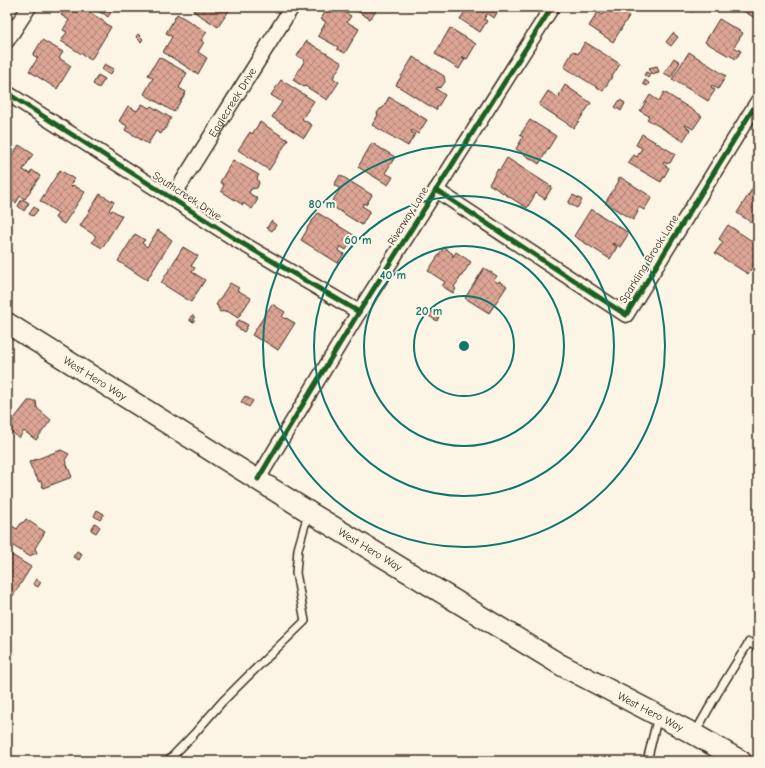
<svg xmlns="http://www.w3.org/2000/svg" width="765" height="768" viewBox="0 0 765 768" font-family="'Comic Neue',sans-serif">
	<defs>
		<pattern id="building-cross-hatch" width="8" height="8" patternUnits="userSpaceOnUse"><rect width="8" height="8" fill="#dda596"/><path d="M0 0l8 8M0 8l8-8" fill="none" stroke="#b4877a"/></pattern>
	</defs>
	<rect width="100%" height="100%" fill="#fcf5e5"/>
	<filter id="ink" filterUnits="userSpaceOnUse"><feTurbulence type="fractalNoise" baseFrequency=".025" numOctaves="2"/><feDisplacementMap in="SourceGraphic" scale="8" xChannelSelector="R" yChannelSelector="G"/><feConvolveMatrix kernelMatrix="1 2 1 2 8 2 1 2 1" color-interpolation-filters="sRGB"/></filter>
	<g filter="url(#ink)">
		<g fill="url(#building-cross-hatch)" stroke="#3b2a1e">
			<polygon points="66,7 82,7 106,23 106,24 111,27 91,60 61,41 67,32 63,30 69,20 61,15"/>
			<polygon points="91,7 114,7 108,17 103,13 103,14"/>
			<polygon points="196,7 233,7 231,10 230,9 218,27 193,11"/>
			<polygon points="328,7 335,7 351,16 347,22 359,29 345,53 337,49 338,47 318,36 326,22 321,19"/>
			<polygon points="350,7 378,7 370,19"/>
			<polygon points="468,7 500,7 494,18 487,14 484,19 487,21 480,32 460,19"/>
			<polygon points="607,7 616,7 629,16 613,42 589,26 598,12 603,15"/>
			<polygon points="688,7 695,7 692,12 687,9"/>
			<polygon points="737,7 758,7 758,20"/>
			<polygon points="177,14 207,32 201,40 204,42 198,52 207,58 198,74 163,52 172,37 166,33"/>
			<polygon points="719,19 743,33 734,47 741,51 736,59 729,55 729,56 705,42"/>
			<polygon points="450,28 476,44 467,59 463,57 462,57 465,59 459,69 435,54"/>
			<polygon points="673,33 678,37 671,46 666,42"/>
			<polygon points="138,34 143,39 141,42 136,37"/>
			<polygon points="42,40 63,52 59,58 71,66 57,89 29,71 38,58 33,55"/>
			<polygon points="306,41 342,63 333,78 339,82 327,100 305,86 304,87 293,80 305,60 297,56"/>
			<polygon points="585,42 620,64 603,91 564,67 573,51 578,54"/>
			<polygon points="689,52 726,76 718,89 712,85 711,87 715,90 708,101 672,79"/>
			<polygon points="159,57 187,73 179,88 186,92 174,112 144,94 153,78 148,75"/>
			<polygon points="413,57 444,76 445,82 441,87 436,88 436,89 445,95 436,110 396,85"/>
			<polygon points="674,58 680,62 671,77 664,73"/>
			<polygon points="105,64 114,69 110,75 102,70"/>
			<polygon points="657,66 659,72 651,74 649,68"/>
			<polygon points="646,72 650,74 648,78 644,75"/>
			<polygon points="98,75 105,79 99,88 93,84"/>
			<polygon points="281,80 314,101 302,119 312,125 304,138 272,117 282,102 271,95"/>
			<polygon points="645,80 649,83 647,86 643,84"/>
			<polygon points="565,85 591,103 574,128 539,105 548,91 559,98 560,96 559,95"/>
			<polygon points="664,92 702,116 693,129 686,125 685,126 690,130 683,141 647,119 649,116 640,111 650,95 659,101"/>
			<polygon points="389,97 427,120 418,134 412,130 411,132 415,134 408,146 372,125 378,115 377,113 380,109 383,108"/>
			<polygon points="620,100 625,103 621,111 615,107"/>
			<polygon points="142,104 149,108 151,106 171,118 164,131 163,130 161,134 156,131 148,144 125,130 127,126 119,121 128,106 137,111"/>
			<polygon points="530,120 556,136 539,164 516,149 523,137 520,135"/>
			<polygon points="260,122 288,140 269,170 238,150 250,132 252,134"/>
			<polygon points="642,134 675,154 670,163 668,163 667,164 664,162 663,164 669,168 661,182 628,163 634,155 637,157 642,148 636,145"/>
			<polygon points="372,143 395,157 385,173 393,177 388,185 358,167"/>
			<polygon points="19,145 33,154 23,170 30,174 32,170 40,176 25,199 20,196 16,203 7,197 11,190 7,187 7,164"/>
			<polygon points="507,158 552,187 545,199 536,193 527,208 489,184 498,169 500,170"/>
			<polygon points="233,160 259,175 257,178 259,183 257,188 251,189 249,193 258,199 252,209 243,203 243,205 221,191 224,185 220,182"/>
			<polygon points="60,170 74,179 70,186 71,187 73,185 85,192 64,224 55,218 58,213 40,201"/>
			<polygon points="340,175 372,195 366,205 364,203 362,206 370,211 362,225 330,205 340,189 334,185"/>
			<polygon points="620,177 652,197 644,210 639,207 637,211 638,212 633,220 605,203 619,181 618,180"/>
			<polygon points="754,186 758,189 758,227 737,213"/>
			<polygon points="100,194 114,202 109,210 111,212 112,210 122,216 102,248 92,242 96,236 80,226"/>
			<polygon points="573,195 582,200 577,208 568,203"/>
			<polygon points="22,199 29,203 24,211 18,206"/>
			<polygon points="34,207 38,210 33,216 29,214"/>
			<polygon points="591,209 629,233 620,247 613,243 612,244 617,247 610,259 574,236"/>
			<polygon points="318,213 355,236 346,250 340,246 338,250 344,254 338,263 301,240 307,230 307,228"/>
			<polygon points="271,221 276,225 272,231 267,228"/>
			<polygon points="728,225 758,245 753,254 758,258 748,274 715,253 723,242 719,239"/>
			<polygon points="158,230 172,240 147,280 118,261 135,234 145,240 142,243 147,247"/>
			<polygon points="183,247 198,256 191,266 195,268 192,272 205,280 191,302 161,283"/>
			<polygon points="444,247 453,254 452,256 453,257 456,252 471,262 454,287 456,289 453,293 442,286 445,282 428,271"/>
			<polygon points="484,268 497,276 494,280 498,283 499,281 507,286 489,313 465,298"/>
			<polygon points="230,283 239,288 237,290 251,298 238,318 227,311 220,312 217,305 216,305"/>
			<polygon points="272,304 285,312 282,317 286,319 286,318 295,323 278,350 261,339 260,340 252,335"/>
			<polygon points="432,311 439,316 437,321 429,316"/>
			<polygon points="191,316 194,316 194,322 190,321"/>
			<polygon points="239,320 248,325 244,332 235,326"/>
			<polygon points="245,396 253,401 249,407 241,402"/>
			<polygon points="7,399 11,402 7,408"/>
			<polygon points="28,401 36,401 37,408 51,420 36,440 24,431 19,438 7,428"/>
			<polygon points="61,450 69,454 65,460 72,477 43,488 41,481 39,482 36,476 35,476 29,462"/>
			<polygon points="97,510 104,514 100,520 94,516"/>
			<polygon points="26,519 45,532 35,548 37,553 29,556 7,542 7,528 9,524 17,529 22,522 23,523"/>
			<polygon points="95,523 100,527 96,533 91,530"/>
			<polygon points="77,551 82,554 79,560 73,557"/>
			<polygon points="7,552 31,567 13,596 7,592"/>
			<polygon points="36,579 41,582 38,587 33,584"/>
		</g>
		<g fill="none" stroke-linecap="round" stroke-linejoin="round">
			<defs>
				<g id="lane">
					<polyline points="695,733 717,694 749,642 758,648"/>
					<polyline points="168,761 194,734 222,702 246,678 305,621 296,573 298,549 308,514"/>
					<polyline points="649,761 648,757 658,716"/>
				</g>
				<g id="street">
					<polyline points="7,41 29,7"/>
					<polyline points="7,93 240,242 359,312"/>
					<polyline points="436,190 626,315 758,101"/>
					<path id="s1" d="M172,198L292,7"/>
					<polyline points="258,479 277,447 359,312 552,7"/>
				</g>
				<g id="secondary">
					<path id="s2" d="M7,323L309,512L561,665L694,734L741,761"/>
				</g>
			</defs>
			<use href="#lane" stroke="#3b2a1e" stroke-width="10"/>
			<use href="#street" stroke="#3b2a1e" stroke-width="17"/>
			<use href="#secondary" stroke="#3b2a1e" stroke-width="23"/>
			<use href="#lane" stroke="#fcf5e5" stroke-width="7"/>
			<use href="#street" stroke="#fcf5e5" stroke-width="14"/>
			<use href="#secondary" stroke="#fcf5e5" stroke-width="20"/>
			<defs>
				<g id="cycleway">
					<polyline points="7,93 240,242 359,312"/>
					<polyline points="436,190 626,315 758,101"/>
					<polyline points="258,479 277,447 359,312 552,7"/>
				</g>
			</defs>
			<use href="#cycleway" stroke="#fcf5e5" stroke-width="8"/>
			<use href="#cycleway" stroke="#1b5e20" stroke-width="5"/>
		</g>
	</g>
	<g fill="none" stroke="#0f766e" stroke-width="2">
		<circle cx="464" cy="346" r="50"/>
		<circle cx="464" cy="346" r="100"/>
		<circle cx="464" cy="346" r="150"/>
		<circle cx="464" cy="346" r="201"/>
	</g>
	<g text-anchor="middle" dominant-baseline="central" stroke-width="4" stroke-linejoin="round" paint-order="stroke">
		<g font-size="11" fill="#3b2a1e" stroke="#fcf5e5">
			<text stroke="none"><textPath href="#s1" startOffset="113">Eaglecreek Drive</textPath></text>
			<text transform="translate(187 196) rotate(33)">Southcreek Drive</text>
			<text transform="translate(408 216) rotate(-58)">Riverway Lane</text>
			<text transform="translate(649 259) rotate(-58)">Sparkling Brook Lane</text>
			<text stroke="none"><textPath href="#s2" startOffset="104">West Hero Way</textPath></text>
			<text stroke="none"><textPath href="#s2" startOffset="428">West Hero Way</textPath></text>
			<text stroke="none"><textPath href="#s2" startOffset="752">West Hero Way</textPath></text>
		</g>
	</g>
	<circle cx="464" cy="346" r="6" fill="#0f766e" stroke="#fcf5e5" stroke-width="2"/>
	<g font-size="12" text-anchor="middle" font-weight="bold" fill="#0f766e" stroke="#fcf5e5" stroke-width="4" stroke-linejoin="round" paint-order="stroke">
		<text x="322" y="208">80 m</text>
		<text x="358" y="244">60 m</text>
		<text x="393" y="279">40 m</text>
		<text x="429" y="315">20 m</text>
	</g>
	<rect width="765" height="768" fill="none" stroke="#fcf5e5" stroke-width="24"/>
	<rect x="12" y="12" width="741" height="744" fill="none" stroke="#3b2a1e" stroke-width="1.5" filter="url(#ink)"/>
</svg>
